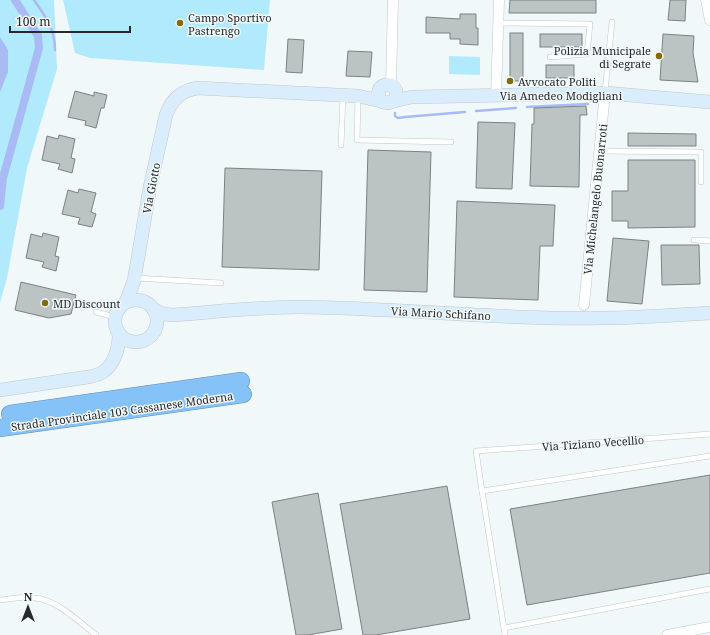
<svg xmlns="http://www.w3.org/2000/svg" width="710" height="635" viewBox="0 0 710 635" font-family="'Noto Serif',serif">
	<rect width="100%" height="100%" fill="#f1f8fa"/>
	<g fill="#b2eafd">
		<polygon points="0,0 54,0 57,69 27,168 7,278 0,303"/>
		<polygon points="63,0 270,0 264,70 90,58 75,53"/>
		<polygon points="449,56 480,57 480,75 449,74"/>
	</g>
	<polygon fill="#a9baf4" points="0,37 8,50 8,72 0,92"/>
	<g fill="none" stroke-linecap="round" stroke-linejoin="round">
		<g stroke="#a9baf4" stroke-width="2.5">
			<path d="M34,0C46,17 55,29 55,50"/>
			<polyline points="527,107 588,104"/>
			<polyline points="476,111 516,108"/>
			<polyline points="395,113 395,116 398,118 405,117 465,112"/>
		</g>
		<polyline stroke="#a9baf4" stroke-width="8" points="0,206 3,178 39,48 38,36 15,0"/>
	</g>
	<g fill="#bcc4c3" stroke="#7b8282">
		<polygon points="510,0 596,0 596,13 509,13"/>
		<polygon points="670,0 686,0 685,21 668,20"/>
		<polygon points="460,14 476,14 476,28 478,28 478,45 460,44 460,39 450,39 450,33 426,33 426,17 460,19"/>
		<rect x="510" y="33" width="13" height="48"/>
		<rect x="540" y="34" width="42" height="13"/>
		<polygon points="663,34 694,36 693,53 698,82 660,80"/>
		<polygon points="288,39 304,40 302,73 286,72"/>
		<polygon points="348,51 372,52 370,77 346,76"/>
		<rect x="546" y="65" width="28" height="13"/>
		<polygon points="75,91 94,96 94,92 107,95 104,108 101,108 96,128 85,125 86,121 68,117"/>
		<polygon points="586,106 587,115 580,115 579,187 530,186 532,124 534,124 534,108"/>
		<polygon points="478,122 515,123 512,189 476,188"/>
		<polygon points="628,133 696,134 696,146 628,146"/>
		<polygon points="59,135 75,139 71,158 75,159 72,173 58,169 60,164 42,160 47,136 58,139"/>
		<polygon points="368,150 431,152 427,292 364,290"/>
		<polygon points="628,160 695,160 695,227 628,228 628,221 612,221 612,191 628,191"/>
		<polygon points="225,168 322,171 319,270 222,267"/>
		<polygon points="79,189 96,193 91,212 96,214 92,227 78,224 80,218 62,214 68,190 78,193"/>
		<polygon points="457,201 555,205 553,246 540,246 538,300 454,297"/>
		<polygon points="43,233 59,237 55,256 59,257 56,271 42,267 44,262 26,258 31,234 42,237"/>
		<polygon points="613,238 649,241 642,304 607,301"/>
		<polygon points="661,245 699,245 700,284 662,285"/>
		<polygon points="21,282 76,295 71,314 49,318 15,310"/>
		<polygon points="710,475 710,573 527,605 510,509"/>
		<polygon points="447,486 470,619 376,635 363,635 340,504"/>
		<polygon points="318,493 342,629 308,635 296,635 272,502"/>
	</g>
	<g fill="none" stroke-linecap="round" stroke-linejoin="round">
		<defs>
			<g id="lane">
				<polyline points="498,23 590,24 587,54 550,57"/>
				<polyline points="605,92 612,22"/>
				<polyline points="358,97 357,140 451,142"/>
				<polyline points="341,145 343,96"/>
				<polyline points="600,151 701,152 701,182"/>
				<polyline points="694,240 710,241"/>
				<polyline points="136,278 221,283"/>
				<polyline points="96,312 115,317"/>
				<polyline points="482,491 476,451 710,434"/>
				<path d="M0,600C11,599 23,596 35,598C57,600 78,621 96,635"/>
				<polyline points="504,628 710,589"/>
				<polyline points="505,635 482,491 710,456"/>
			</g>
			<g id="street">
				<polyline points="706,0 710,20"/>
				<polyline points="391,85 393,0"/>
				<polyline points="496,96 499,0"/>
				<polyline points="584,305 605,93"/>
				<polyline points="667,635 710,627"/>
			</g>
			<g id="secondary">
				<path d="M381,101C372,88 389,77 396,91V97L394,101"/>
				<circle cx="136" cy="321" r="21"/>
				<path d="M126,302L134,281L150,187L166,115C171,100 182,90 198,88L358,96L381,101L383,102L388,103L394,101L412,97L605,93L710,102"/>
				<path d="M153,309L164,314L172,315C214,312 257,307 299,307C401,308 502,320 604,318C640,318 675,315 710,313"/>
				<path d="M0,390L88,377C93,376 99,375 103,372C115,364 119,347 119,334"/>
			</g>
			<g id="highway">
				<polyline points="10,414 241,381"/>
				<polyline points="0,428 243,394"/>
			</g>
		</defs>
		<use href="#lane" stroke="#c0c7ca" stroke-width="6"/>
		<use href="#street" stroke="#c0c7ca" stroke-width="11"/>
		<use href="#secondary" stroke="#c0c7ca" stroke-width="14"/>
		<use href="#highway" stroke="#638db0" stroke-width="18"/>
		<use href="#lane" stroke="#fff" stroke-width="5"/>
		<use href="#street" stroke="#fff" stroke-width="10"/>
		<use href="#secondary" stroke="#daedfd" stroke-width="13"/>
		<use href="#highway" stroke="#84c2f8" stroke-width="17"/>
	</g>
	<g fill="#856a06" stroke="#f1f8fa" stroke-width="1.5">
		<circle cx="180" cy="23" r="4"/>
		<circle cx="659" cy="56" r="4"/>
		<circle cx="510" cy="81" r="4"/>
		<circle cx="45" cy="303" r="4"/>
	</g>
	<g text-anchor="middle" dominant-baseline="central" stroke-width="3" stroke-linejoin="round" paint-order="stroke">
		<g font-size="11" fill="#272a2b" stroke="#f1f8fa" text-anchor="start">
			<text x="188" y="17">Campo Sportivo<tspan x="188" dy="13">Pastrengo</tspan></text>
			<text x="651" y="50" text-anchor="end">Polizia Municipale<tspan x="651" dy="13">di Segrate</tspan></text>
			<text x="518" y="81">Avvocato Politi</text>
			<text x="53" y="303">MD Discount</text>
		</g>
		<g font-size="11" fill="#272a2b" stroke="#f1f8fa">
			<text x="561" y="95">Via Amedeo Modigliani</text>
			<text transform="translate(151 188) rotate(-79)">Via Giotto</text>
			<text transform="translate(595 199) rotate(-84)">Via Michelangelo Buonarroti</text>
			<text transform="translate(441 313) rotate(3)">Via Mario Schifano</text>
			<text transform="translate(122 411) rotate(-8)">Strada Provinciale 103 Cassanese Moderna</text>
			<text transform="translate(593 443) rotate(-4)">Via Tiziano Vecellio</text>
		</g>
	</g>
	<g transform="translate(28 607)" stroke="#f1f8fa" stroke-width="3" paint-order="stroke">
	<path d="M0-3L7 15L0 10L-7 15Z" fill="#272a2b"/>
	<text y="-6" font-size="11" font-weight="bold" text-anchor="middle" fill="#272a2b">N</text>
	</g>
	<path d="M10 26v6h120v-6" fill="none" stroke="#272a2b" stroke-width="2"/>
	<text x="16" y="26" font-size="12" fill="#272a2b" stroke="#f1f8fa" stroke-width="3" paint-order="stroke">100 m</text>
</svg>
